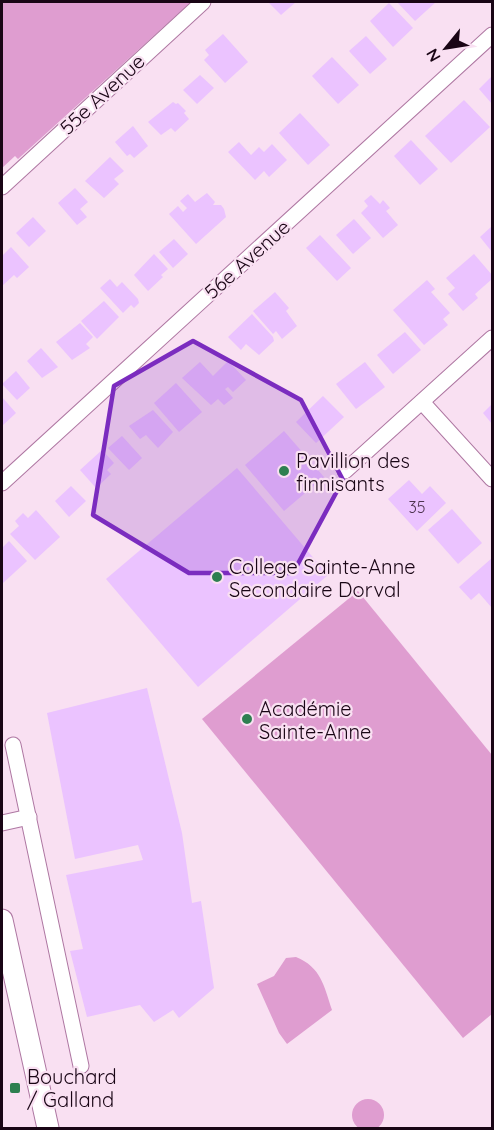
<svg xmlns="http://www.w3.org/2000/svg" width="494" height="1130" viewBox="0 0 494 1130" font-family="Quicksand,sans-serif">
	<rect width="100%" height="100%" fill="#f9e0f2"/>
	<g fill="#df9dd0">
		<polygon points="2,2 191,2 18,159 15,156 2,168"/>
		<polygon points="358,591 492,755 492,1014 463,1038 202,719"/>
		<path d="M296,957C321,967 324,986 332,1010L287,1044L279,1033L257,984L274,976L286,958Z"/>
		<circle cx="368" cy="1115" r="16"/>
	</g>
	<g fill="#ebc3ff">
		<polygon points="268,2 296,2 281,15"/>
		<polygon points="397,2 436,2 415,21"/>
		<polygon points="389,3 413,28 393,47 370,21"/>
		<polygon points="223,34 248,62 225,83 204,60 209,55 205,50"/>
		<polygon points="366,36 387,59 370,74 349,51"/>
		<polygon points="332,57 359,85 338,104 312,76"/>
		<polygon points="200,75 214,88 197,104 183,90"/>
		<polygon points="492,76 492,104 479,89"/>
		<polygon points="464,100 490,127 451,163 425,136"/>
		<polygon points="173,102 176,104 178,103 186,111 184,113 189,119 175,132 171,128 161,135 148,122"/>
		<polygon points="300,113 330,145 308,165 279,133"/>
		<polygon points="133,126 148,146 134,158 130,154 127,156 115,142"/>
		<polygon points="411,140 438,169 420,185 394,156"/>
		<polygon points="239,142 251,155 259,147 264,152 272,144 287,160 269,177 264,171 255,180 228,152"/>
		<polygon points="110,157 124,171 114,179 119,184 104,198 85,181"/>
		<polygon points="75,188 88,202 80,209 87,217 77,225 58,203"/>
		<polygon points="207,193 215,202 213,205 221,205 224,209 226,217 196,244 169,214 178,206 183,212 187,208 180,201 188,194 195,202"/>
		<polygon points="371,195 380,204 383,200 390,208 386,211 398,225 383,238 361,213 368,206 364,201"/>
		<polygon points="33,217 46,231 29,247 16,233"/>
		<polygon points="354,219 371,238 353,254 336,235"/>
		<polygon points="492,226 492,252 480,237"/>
		<polygon points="320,235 351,268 337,281 306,248"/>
		<polygon points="174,239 188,254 173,268 159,252"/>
		<polygon points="11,247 29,267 17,278 14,275 2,286 2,256"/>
		<polygon points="154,254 168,269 161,275 163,277 148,291 134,275"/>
		<polygon points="474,254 492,275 492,279 475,294 478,298 463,311 448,294 455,288 446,278"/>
		<polygon points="110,279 117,287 122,282 138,299 139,303 134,308 131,305 123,313 100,288"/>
		<polygon points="427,280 435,289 431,292 450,313 443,319 448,325 424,345 393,310"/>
		<polygon points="275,292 289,308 286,311 297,326 282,339 276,331 273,334 253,311"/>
		<polygon points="104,301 119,317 97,339 81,321"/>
		<polygon points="252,314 273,337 274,341 259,355 246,344 241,350 228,337"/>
		<polygon points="80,323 93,337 86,344 90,348 72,360 56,342"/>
		<polygon points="405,332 421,350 393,374 377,355"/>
		<polygon points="41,348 58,367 42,378 27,361"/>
		<polygon points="228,361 246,380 233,392 228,387 225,389 233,398 224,405 218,399 211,405 182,378 200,362 213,376"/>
		<polygon points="365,362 385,387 356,409 336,384"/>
		<polygon points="16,371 30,388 17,400 2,384"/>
		<polygon points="176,383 202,412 179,432 154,403"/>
		<polygon points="323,396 344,417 316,443 296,422"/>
		<polygon points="2,397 16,413 2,426"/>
		<polygon points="492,404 492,424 483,413"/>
		<polygon points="153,410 173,432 158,448 146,435 140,439 129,426"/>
		<polygon points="284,431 324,477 284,511 245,465"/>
		<polygon points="122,436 142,458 129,470 108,448"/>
		<polygon points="102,450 114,463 107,470 111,474 96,488 80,470"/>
		<polygon points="237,468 328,575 198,687 106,579"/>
		<polygon points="409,480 422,494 430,486 446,503 417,531 388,499"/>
		<polygon points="71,486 86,501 69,517 55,501"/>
		<polygon points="452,509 482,543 458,564 428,530"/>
		<polygon points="36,510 60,537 35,560 10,534 19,526 15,521 23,513 28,518"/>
		<polygon points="9,541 27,561 3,583 2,548"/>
		<polygon points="492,558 492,608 479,593 471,600 459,587"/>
		<polygon points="147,688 182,833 192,903 201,901 214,988 179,1018 173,1010 154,1022 140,1005 87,1017 70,951 83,949 66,875 143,860 138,845 75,859 47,713"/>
	</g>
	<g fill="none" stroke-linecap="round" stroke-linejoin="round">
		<defs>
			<g id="street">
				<polyline points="2,187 203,2"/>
				<polyline points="422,402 492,479"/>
				<polyline points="345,471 492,338"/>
				<polyline points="2,483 492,35"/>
				<polyline points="13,745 81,1066"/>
				<polyline points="2,823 29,817"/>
			</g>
			<polyline id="secondary" points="2,920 48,1128"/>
		</defs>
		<use href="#street" stroke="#ae77a2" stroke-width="17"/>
		<use href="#secondary" stroke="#ae77a2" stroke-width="23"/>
		<use href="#street" stroke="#fff" stroke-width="15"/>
		<use href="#secondary" stroke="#fff" stroke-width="21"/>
	</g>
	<path fill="#7b2cbf" fill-opacity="0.2" stroke="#7b2cbf" stroke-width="4.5" stroke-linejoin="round" d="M193,341L301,400L343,480L293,573H189L93,515L114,386Z"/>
	<g fill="#2e7f50" stroke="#f9e0f2" stroke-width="2">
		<circle cx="284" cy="471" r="6"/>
		<circle cx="217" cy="577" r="6"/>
		<circle cx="247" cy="719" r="6"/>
		<rect x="9" y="1082" width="12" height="12" rx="3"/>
	</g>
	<g text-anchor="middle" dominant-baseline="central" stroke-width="4.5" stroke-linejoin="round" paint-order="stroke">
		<g font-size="16" fill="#4e3450">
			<text x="417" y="507">35</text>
		</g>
		<g font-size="20" fill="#190515" stroke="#f9e0f2">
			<text transform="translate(102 94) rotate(-43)">55e Avenue</text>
			<text transform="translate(247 259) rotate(-42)">56e Avenue</text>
		</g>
		<g font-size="20" fill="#190515" stroke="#f9e0f2" text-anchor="start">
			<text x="296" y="460">Pavillion des<tspan x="296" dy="23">finnisants</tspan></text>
			<text x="229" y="566">College Sainte-Anne<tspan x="229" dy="23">Secondaire Dorval</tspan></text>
			<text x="259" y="708">Académie<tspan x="259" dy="23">Sainte-Anne</tspan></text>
			<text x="27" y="1076">Bouchard<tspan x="27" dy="23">/ Galland</tspan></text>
		</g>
	</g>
	<rect width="494" height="1130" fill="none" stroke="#190515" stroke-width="6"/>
	<g transform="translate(446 48) rotate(240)" stroke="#f9e0f2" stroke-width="4.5" paint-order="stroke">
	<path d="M0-4.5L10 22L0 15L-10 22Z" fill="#190515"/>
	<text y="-9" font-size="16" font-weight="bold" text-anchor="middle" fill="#190515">N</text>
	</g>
</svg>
